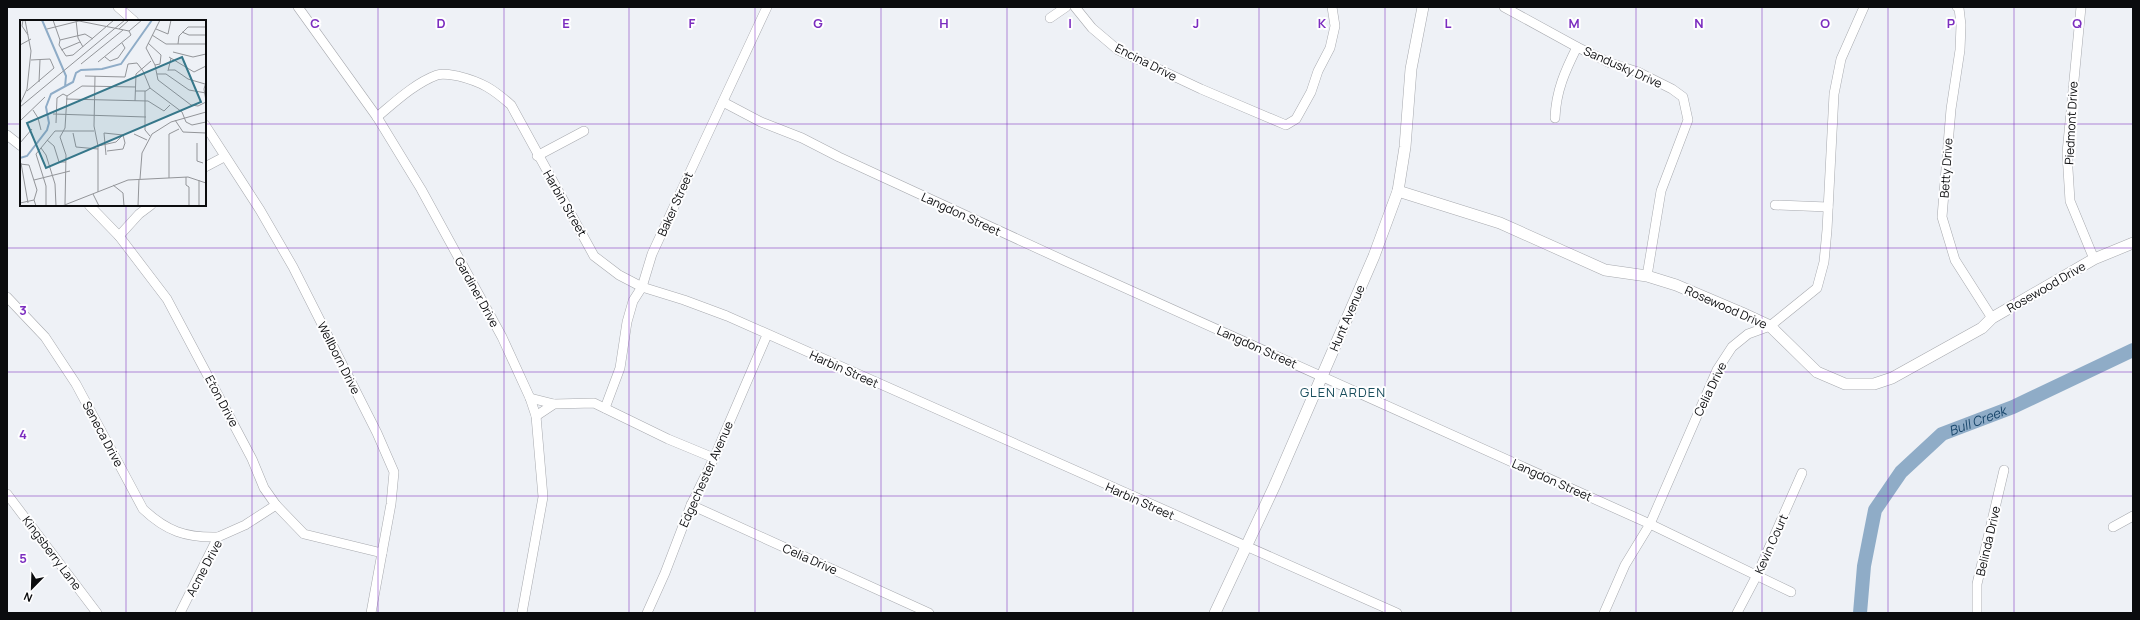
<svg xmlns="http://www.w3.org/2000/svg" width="2140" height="620" viewBox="0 0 2140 620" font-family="Manrope,sans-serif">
	<rect width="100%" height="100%" fill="#eef1f6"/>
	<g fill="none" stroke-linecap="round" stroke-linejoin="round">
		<path stroke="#8facc7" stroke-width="14" id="s1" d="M1860,613L1864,566L1875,510L1901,472L1942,434L2013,407L2133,350"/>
		<defs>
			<g id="minor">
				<polyline points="118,7 134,21"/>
				<polyline points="298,7 377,117 421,189 502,337 530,398 536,416 543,497 522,613"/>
				<polyline points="1075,7 1092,28 1118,50 1201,89 1286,125 1296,119 1311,92 1318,71 1330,48 1335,26 1332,7"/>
				<polyline points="1504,7 1577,47 1610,63 1638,72 1672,89 1683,97 1688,120 1661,191 1647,276"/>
				<polyline points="1957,7 1959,8 1961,25 1960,50 1951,109 1942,217 1955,260 1992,318"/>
				<polyline points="2081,7 2067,153 2070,201 2094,259"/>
				<polyline points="1050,18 1066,7"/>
				<polyline points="723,102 761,122 802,138 839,157 1065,261 1650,524 1791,592"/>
				<path d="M377,117C395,102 415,83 437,75C443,73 452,75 458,76C482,82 493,89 511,105L594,256L619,275L642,287L684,300L727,316L1397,613"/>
				<path d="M1555,118C1556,91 1565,71 1577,47"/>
				<polyline points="205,125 260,210 293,267 377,433 394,472 391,504 371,613"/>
				<polyline points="7,135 21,146"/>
				<polyline points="537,156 584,131"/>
				<polyline points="205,167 224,157"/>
				<polyline points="89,205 119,236 167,299 252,459 264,488 276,505 304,534 382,553"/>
				<polyline points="1775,205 1828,207"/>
				<polyline points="119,236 139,214 151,205"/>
				<path d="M7,297L45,337L76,384L143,509C166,531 186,538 218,537"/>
				<polyline points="530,398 554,404"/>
				<polyline points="605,408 620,368 627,322 633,301 642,287 652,254 703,144 767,7"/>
				<polyline points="536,416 554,404 594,403 668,439 714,458"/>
				<polyline points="7,494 97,613"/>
				<polyline points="691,505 929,613"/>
				<polyline points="2113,527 2133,516"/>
				<polyline points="180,613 218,537 245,525 276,505"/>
				<polyline points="647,613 665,573 691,505 714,458 767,335"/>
				<polyline points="1604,613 1625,565 1650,524 1717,370 1732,347 1748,334 1770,326 1817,288 1824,262 1827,230 1834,94 1841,59 1864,7"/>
				<polyline points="1737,613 1757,575 1802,473"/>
				<polyline points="1977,613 1977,584 2004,470"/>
			</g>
			<g id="tertiary">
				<polyline points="1398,191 1500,223 1605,270 1647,276 1676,285 1742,313 1770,326 1817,372 1845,384 1874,384 1892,378 1982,328 1992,318 2094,259 2133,243"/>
				<polyline points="1215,613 1274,487 1322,376 1374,256 1398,191 1405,147 1411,69 1423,7"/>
			</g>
		</defs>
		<use href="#minor" stroke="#a7a9ae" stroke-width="10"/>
		<use href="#tertiary" stroke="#a7a9ae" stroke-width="12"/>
		<use href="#minor" stroke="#fff" stroke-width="9"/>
		<use href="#tertiary" stroke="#fff" stroke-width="11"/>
	</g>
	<path fill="none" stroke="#7b2cbf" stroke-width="1" stroke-opacity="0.55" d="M126,7V21M252,7V613M378,7V613M504,7V613M629,7V613M755,7V613M881,7V613M1007,7V613M1133,7V613M1259,7V613M1385,7V613M1511,7V613M1636,7V613M1762,7V613M1888,7V613M2014,7V613M7,124H21M205,124H2133M126,205V613M7,248H2133M7,372H2133M7,496H2133"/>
	<g text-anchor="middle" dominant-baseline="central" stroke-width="4" stroke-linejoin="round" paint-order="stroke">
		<g font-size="12" fill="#0b0c0e" stroke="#fefeff">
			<text transform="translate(1146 62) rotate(27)">Encina Drive</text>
			<text transform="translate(1623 67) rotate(24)">Sandusky Drive</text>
			<text transform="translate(2071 123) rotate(-87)">Piedmont Drive</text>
			<text transform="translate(1946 168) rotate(-86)">Betty Drive</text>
			<text transform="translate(565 203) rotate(60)">Harbin Street</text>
			<text transform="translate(675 204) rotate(-66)">Baker Street</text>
			<text transform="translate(961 214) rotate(25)">Langdon Street</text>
			<text transform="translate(2046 287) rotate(-30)">Rosewood Drive</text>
			<text transform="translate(477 292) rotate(61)">Gardiner Drive</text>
			<text transform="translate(1726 307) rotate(24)">Rosewood Drive</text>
			<text transform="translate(1347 318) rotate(-67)">Hunt Avenue</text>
			<text transform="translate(1257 347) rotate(24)">Langdon Street</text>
			<text transform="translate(339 358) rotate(63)">Wellborn Drive</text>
			<text transform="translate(844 369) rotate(24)">Harbin Street</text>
			<text transform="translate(1710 389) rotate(-64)">Celia Drive</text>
			<text transform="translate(222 401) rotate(62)">Eton Drive</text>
			<text transform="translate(103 434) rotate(62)">Seneca Drive</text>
			<text transform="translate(706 474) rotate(-66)">Edgechester Avenue</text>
			<text transform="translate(1552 480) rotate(24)">Langdon Street</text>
			<text transform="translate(1140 501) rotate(24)">Harbin Street</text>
			<text transform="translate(1988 541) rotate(-77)">Belinda Drive</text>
			<text transform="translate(1771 544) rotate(-66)">Kevin Court</text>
			<text transform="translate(52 553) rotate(53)">Kingsberry Lane</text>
			<text transform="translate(810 559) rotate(24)">Celia Drive</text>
			<text transform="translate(204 568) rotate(-62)">Acme Drive</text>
		</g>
		<g font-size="13" letter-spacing="1" fill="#184d5c" stroke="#fefeff">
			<text x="1343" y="392">GLEN ARDEN</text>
		</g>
		<g font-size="13" font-style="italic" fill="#17456a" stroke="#fefeff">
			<text stroke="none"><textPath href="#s1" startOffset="244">Bull Creek</textPath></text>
		</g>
	</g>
	<g transform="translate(20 20)">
		<rect width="186" height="186" fill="#eef1f6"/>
		<path fill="none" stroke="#8facc7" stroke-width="2" d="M22,0L46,56L45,67M0,138L7,136L27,110L29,103L26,87L31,74L53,62L56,53L61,50L82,49L101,44L132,0"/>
		<path fill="none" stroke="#939599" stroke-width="1" d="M3,0L2,6L8,15M33,0L40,20L39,25L46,36M56,0L58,18L63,27M140,0L126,28L135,45L138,60L171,85L178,86L186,82M27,9L59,1L109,11L111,15L78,42M99,9L109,0M136,9L148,14L151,0M109,11L122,0M162,12L169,15H186M132,15L146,24H186M40,20L65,14L73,19M128,23L141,35L140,44L135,45M158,24L159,16L168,7H186M0,25L11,19M41,30L60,22M153,32L173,37L186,34M46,36L53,35L94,0M85,37L90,41L98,38L105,28L102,23M149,37L174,52L186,46M61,44L103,10M149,50H155L168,59L185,64M148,51L151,38M137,54H146L169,70L186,73M65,56L105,57L108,44L117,43L123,51L130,68L162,92L166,102L172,105L186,102M75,56L74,106L78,126V172M19,62L20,40M186,62L184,69L186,81M7,71L34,48L30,39L11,40M115,71H126L130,68M125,71V110L130,116M46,79L128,81L144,91L150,85M115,81L116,54L131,41M0,84L7,69L11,31L5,0M0,87L105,0M13,90L18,98L21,110M33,94L126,97M155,100L163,112L186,113M0,101L25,77M36,103L37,78L43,74L47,76M53,113L56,127L78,129M114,114L127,120M27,120L34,126L39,142H46M0,123L12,109M177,123V141L183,143M78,126L96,122L104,114M21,128L26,135L35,164L36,186M86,135L84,113L103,115L105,123L103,129L87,131M1,143L8,183M0,144L9,145L17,170L14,180L16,186M166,157V165L169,167V186M149,158V114L159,109M120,159L122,133L132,114L151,102L186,92M14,160L50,151M93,165L103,173L104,186M73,174L79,186M0,183L14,180M45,184L46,135L40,117L45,108L47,76L62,66L116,67M26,186V166L16,134L35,111H74M42,186L108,160L168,157L186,163M118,186L119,159M179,186V160"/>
		<path fill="#36778a" fill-opacity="0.15" stroke="#36778a" stroke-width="2" d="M162,37L181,82L26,148L7,103Z"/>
		<rect width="186" height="186" fill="none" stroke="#0b0c0e" stroke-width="2"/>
	</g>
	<g font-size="13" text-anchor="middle" font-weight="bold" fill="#7b2cbf" stroke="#fefeff" stroke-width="4" stroke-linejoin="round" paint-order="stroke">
		<text x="315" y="28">C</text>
		<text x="441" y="28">D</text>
		<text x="566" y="28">E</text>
		<text x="692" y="28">F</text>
		<text x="818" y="28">G</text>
		<text x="944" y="28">H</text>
		<text x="1070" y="28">I</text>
		<text x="1196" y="28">J</text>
		<text x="1322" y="28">K</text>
		<text x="1448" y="28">L</text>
		<text x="1574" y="28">M</text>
		<text x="1699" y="28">N</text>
		<text x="1825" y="28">O</text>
		<text x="1951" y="28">P</text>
		<text x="2077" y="28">Q</text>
		<text x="23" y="315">3</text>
		<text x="23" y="439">4</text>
		<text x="23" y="563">5</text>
	</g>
	<rect width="2140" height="620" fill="none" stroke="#0b0c0e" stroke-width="16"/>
	<g transform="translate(32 588) rotate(203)" stroke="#fefeff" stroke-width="3" paint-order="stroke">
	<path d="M0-3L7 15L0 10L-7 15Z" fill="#0b0c0e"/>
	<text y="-6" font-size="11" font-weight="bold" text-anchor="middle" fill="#0b0c0e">N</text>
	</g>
</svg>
